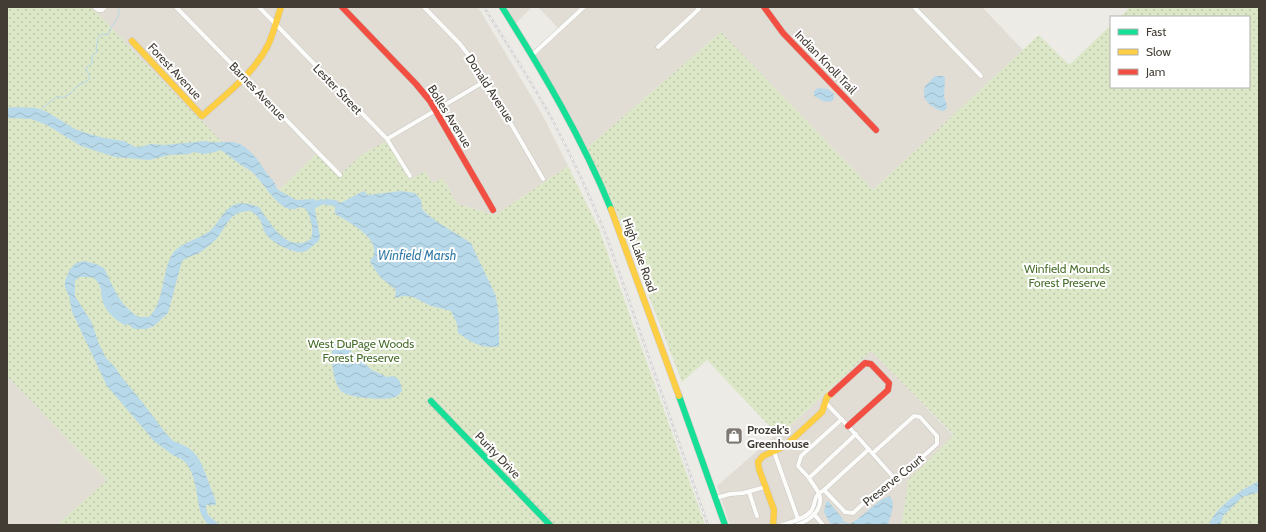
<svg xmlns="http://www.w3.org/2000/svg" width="1266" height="532" viewBox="0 0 1266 532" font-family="Cabin,sans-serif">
	<defs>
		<pattern id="park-dots" width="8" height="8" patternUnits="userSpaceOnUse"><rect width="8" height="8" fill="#dce7c7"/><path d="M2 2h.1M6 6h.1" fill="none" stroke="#bec7ac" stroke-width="1.8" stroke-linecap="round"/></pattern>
		<pattern id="water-waves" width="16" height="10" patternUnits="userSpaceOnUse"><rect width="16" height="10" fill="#b8d9e9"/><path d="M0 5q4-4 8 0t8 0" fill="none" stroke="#9fbbc8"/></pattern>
	</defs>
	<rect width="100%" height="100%" fill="#edebe6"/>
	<g fill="#e1dcd4">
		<polygon points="91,7 478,7 543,116 568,166 495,215 457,204 443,178 432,184 409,180 338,176 316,154 274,195"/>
		<polygon points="505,7 532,7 515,24"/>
		<polygon points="538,7 982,7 1023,50 873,190 721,32 587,148 535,56 561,31"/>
		<polygon points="871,351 954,436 909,480 902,525 730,525 717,486 773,437 779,436"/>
		<polygon points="7,376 107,480 58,525 7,525"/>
	</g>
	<g fill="url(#park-dots)">
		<polygon points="7,7 91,7 274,195 316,154 338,176 363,154 386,141 409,180 425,171 432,183 443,178 457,204 495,215 568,166 599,229 705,525 57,525 107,480 7,376"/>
		<polygon points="1130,7 1259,7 1259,525 1057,525 1055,523 1051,525 902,525 908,480 954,435 871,351 779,436 707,360 682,382 615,208 587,148 721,32 873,190 1039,35 1069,65 1111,25 1111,87 1249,87 1249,17 1120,17"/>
	</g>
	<g fill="url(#water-waves)">
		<path d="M935,76H943L945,78L944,97L946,102L947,108L944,111C938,111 926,104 924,96C924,93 924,89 925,86Z"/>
		<polygon points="818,88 828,89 834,94 834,99 831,102 823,101 814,96 814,91"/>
		<path d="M16,107L36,108L47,112L75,129L86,133L104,138L124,141L135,147H140L151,144L164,145L206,141C215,144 226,140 237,143C249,147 259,161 265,171C270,178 274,179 277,189L296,200L314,199L317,201L315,210L320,237L318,242C312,245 309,251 302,252C292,253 271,242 266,234C262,229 262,221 258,217C256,214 253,213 250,211C231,211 228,223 218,237C214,242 207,247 202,251C195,256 188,256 182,261L168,313L154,326L146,329H134L119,317L104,299L99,284L94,278L89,277H79L75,281V296L92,323L99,344L106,358L114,366L123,379L143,403L164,431L174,442L198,462L204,470L215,499L216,504L214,505H206C206,513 210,519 214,525H208C205,521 202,516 200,511C196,494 196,461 174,456L154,441L107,386L72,312L69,296L65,287V281L70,269L76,263L84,261L96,264L104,268L116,293L124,305L135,315L139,317H149C165,302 161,272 173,253C179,244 200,238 210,231C218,224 223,211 232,206C240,201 250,204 259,207C270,223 288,255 311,239C314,228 311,219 306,209L300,207C281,219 264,181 251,171C248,169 244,167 241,165C233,160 228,154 220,150L215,152L204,154L194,152L189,154L170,155L149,160L115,157L81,146L47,125L31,119L7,118V108Z"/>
		<path d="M364,191L368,195L401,191L415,193L421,200L422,209L427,214L436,221L471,243L474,250L496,296L499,317V346C483,350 471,342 458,333L457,324L451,311L431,306L413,297L404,296L395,298L396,290L380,277L370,262C371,259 374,256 374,253C377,236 347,221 335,214V203C345,203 354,195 364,191Z"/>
		<path d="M334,343H342L372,370L387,377C398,374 401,381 402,391C400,393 398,396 395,397C386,401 348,398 341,391C333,382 329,354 334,343Z"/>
		<path d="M1259,481V492L1242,497L1223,516L1220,525H1209C1214,508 1243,488 1259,481Z"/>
		<path d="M889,496C897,502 890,516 888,525H848L842,523L831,525L824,512L826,502L828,501L842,518L843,521L850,524C864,516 875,502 889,496Z"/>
	</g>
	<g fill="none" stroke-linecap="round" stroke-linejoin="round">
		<path stroke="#b8d9e9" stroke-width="1" d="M41,110C43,107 55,98 58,96L62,98L71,93L77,86L87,81L90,78L86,68L92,63V56L97,52L96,49L98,38L102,34L108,35C110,32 110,29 112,26C118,17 119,19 119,7"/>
		<g stroke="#b8d9e9" stroke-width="6">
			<polyline points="326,202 335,203"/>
			<polyline points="311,207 321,202"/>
			<path d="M104,292C105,307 113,314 125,322"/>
			<path d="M173,444C187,449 194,454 200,468"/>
			<polyline points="207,518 215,525"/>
		</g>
		<defs>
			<g id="street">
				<polyline points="94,7 98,10 102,10 105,7"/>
				<polyline points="176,7 340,175"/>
				<polyline points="259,7 387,139 410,176"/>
				<polyline points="424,7 460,44 478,67 543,179"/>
				<polyline points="914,7 981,76"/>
				<polyline points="658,47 699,9 697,7"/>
				<polyline points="532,55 584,7"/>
				<polyline points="387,139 487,80"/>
				<polyline points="825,402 848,426 896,480"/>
				<polyline points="842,419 801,456 798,466 809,478 856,434"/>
				<polyline points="774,452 798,519"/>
				<polyline points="824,490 845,512 853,513 888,481 896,480 937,444 937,436 920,417 914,416 873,453"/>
				<polyline points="749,492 757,516"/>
				<polyline points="716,498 730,494 743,493 765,487"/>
				<polyline points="814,514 823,525"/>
				<path d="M782,525C791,522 805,519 811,511C818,501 811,497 824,490L869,449"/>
				<path d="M797,525C808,521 822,512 820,497C819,491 812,483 809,478"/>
			</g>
			<g id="fast">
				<path d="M502,7C543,72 582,138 611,209"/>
				<polyline points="679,396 725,525"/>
				<polyline points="431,401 550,525"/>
			</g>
			<g id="slow">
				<path d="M132,41L202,116C226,94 255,73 269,43C274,31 277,19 281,7"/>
				<polyline points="611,209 679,396"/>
				<polyline points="773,525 774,510 759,469 758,462 763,456 785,446 822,412 827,397 831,394"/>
			</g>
			<g id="jam">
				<polyline points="342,7 416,84 430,101 493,210"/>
				<polyline points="764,7 783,33 876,130"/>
				<polyline points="831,394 865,363 871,364 889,383 888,390 848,426"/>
			</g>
		</defs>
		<use href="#street" stroke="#c9c7c2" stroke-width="5"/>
		<use href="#fast" stroke="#ccc7be" stroke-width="7"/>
		<use href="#slow" stroke="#ccc7be" stroke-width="7"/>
		<use href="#jam" stroke="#ccc7be" stroke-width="7"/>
		<use href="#street" stroke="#fcfcfb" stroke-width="4"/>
		<use href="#fast" stroke="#16e098" stroke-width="6"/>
		<use href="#slow" stroke="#ffcf43" stroke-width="6"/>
		<use href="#jam" stroke="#f24e42" stroke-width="6"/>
		<defs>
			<path id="rail" d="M484,7C507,44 531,81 552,119C572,157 590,196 606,235L708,525"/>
		</defs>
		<use href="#rail" stroke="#d8d7d7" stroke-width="2.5"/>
		<use href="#rail" stroke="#fff" stroke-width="1" stroke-dasharray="3" stroke-linecap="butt"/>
	</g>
	<defs>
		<symbol id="shop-square" viewBox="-11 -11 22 22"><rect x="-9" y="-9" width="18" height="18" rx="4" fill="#7e7972" stroke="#fff"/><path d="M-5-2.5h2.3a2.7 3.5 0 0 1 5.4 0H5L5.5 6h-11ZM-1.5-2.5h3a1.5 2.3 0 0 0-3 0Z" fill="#fff"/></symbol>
	</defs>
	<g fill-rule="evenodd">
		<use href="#shop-square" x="724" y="426" width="20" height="20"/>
	</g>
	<g text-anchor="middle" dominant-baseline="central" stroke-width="4" stroke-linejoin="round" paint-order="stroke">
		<g font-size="12" fill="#423c34" stroke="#fff">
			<text transform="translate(826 62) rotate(46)">Indian Knoll Trail</text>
			<text transform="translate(175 71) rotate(47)">Forest Avenue</text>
			<text transform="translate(490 88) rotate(57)">Donald Avenue</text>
			<text transform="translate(338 89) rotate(46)">Lester Street</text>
			<text transform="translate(258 91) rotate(46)">Barnes Avenue</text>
			<text transform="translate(450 116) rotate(58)">Bolles Avenue</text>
			<text transform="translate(640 255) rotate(70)">High Lake Road</text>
			<text transform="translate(498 455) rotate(46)">Purity Drive</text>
			<text transform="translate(893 480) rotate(-39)">Preserve Court</text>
		</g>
		<g font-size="12" fill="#496f2c" stroke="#fff">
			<text x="1067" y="268">Winfield Mounds<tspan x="1067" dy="14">Forest Preserve</tspan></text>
			<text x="361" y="343">West DuPage Woods<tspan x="361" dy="14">Forest Preserve</tspan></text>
		</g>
		<g font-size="12" font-weight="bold" fill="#423c34" stroke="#fff" text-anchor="start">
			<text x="747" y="429">Prozek's<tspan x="747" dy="14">Greenhouse</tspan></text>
		</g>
		<g font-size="13" font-style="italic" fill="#357ca6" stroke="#fff">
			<text x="417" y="255">Winfield Marsh</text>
		</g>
	</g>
	<rect width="1266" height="532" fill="none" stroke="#423c34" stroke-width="16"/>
	<rect x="1110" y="16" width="140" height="72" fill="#ffffff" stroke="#b3b1ae"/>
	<rect x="1118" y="29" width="20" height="6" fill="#16e098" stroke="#b3b1ae"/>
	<text x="1146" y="36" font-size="12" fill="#423c34">Fast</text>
	<rect x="1118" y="49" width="20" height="6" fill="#ffcf43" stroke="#b3b1ae"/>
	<text x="1146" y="56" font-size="12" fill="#423c34">Slow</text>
	<rect x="1118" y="69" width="20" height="6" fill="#f24e42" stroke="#b3b1ae"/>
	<text x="1146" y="76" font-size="12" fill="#423c34">Jam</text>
</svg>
